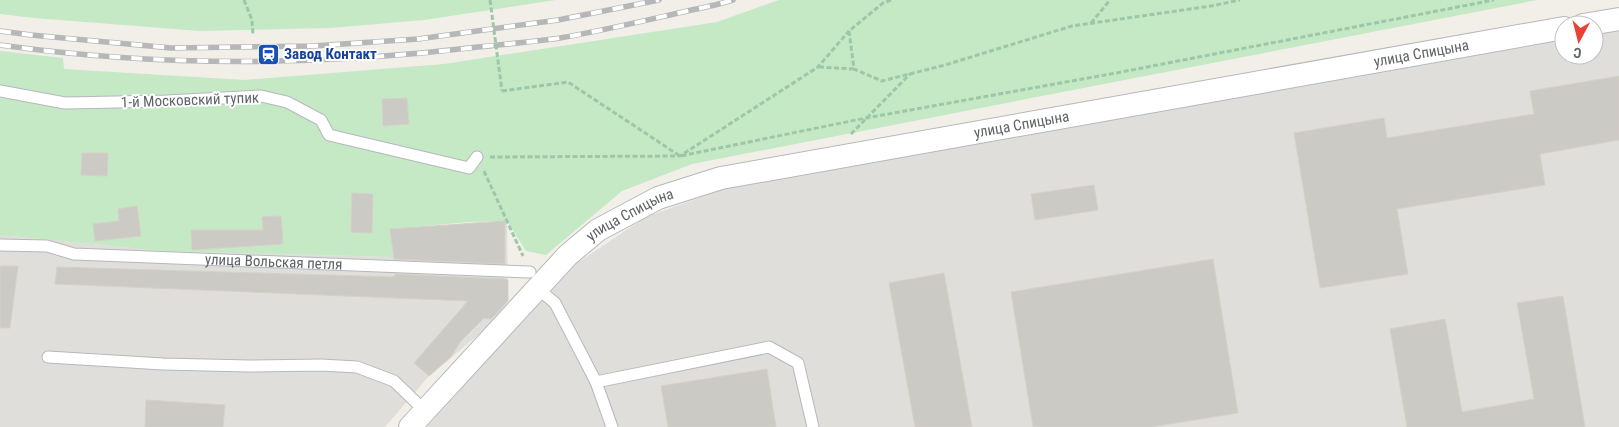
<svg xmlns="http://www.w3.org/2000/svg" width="1619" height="427" viewBox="0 0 1619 427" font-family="'Roboto Condensed',sans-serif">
	<rect width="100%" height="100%" fill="#f1efe8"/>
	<g fill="#e0deda">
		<polygon points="1619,30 1619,427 427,427 574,265 646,217 726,188 1564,40 1564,55 1594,55 1594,34"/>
		<polygon points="507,221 508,301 496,320 429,376 385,427 0,427 0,235 163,251 393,257 390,229"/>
	</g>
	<g fill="#c5e8c5">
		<polygon points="0,0 556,0 424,20 330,28 200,31 34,18 0,14"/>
		<polygon points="779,0 1537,0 692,164 622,191 546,255 526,251 507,221 469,222 391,229 393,257 163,251 0,235 0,51 63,58 64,69 245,80 444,64 717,22"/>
	</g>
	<g fill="#cccac5" stroke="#d6d1c6">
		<polygon points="1619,76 1619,140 1540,154 1545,185 1397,209 1408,274 1320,288 1294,133 1384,118 1387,138 1534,114 1530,91"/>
		<polygon points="407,98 409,124 383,126 382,99"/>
		<polygon points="82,153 108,153 107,176 81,175"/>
		<polygon points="1094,185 1098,210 1035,220 1031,194"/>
		<polygon points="352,193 373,194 372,233 351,232"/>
		<polygon points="137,206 141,236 95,241 93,224 119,221 118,209"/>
		<polygon points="281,216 283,244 192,250 191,230 263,230 262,217"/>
		<polygon points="505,221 505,264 394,259 390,229"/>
		<polygon points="1213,259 1238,413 1151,427 1033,427 1011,292"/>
		<polygon points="0,266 18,266 10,328 0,328"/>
		<polygon points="57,267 395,277 395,274 505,279 508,280 508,301 491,319 484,318 460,342 451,357 429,376 414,363 468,301 55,284"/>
		<polygon points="944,273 972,427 915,427 889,283"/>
		<polygon points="1563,296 1585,427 1407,427 1390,329 1445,319 1462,412 1534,399 1517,303"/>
		<polygon points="767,369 776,427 668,427 661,386"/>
		<polygon points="146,400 225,405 223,427 145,427"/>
	</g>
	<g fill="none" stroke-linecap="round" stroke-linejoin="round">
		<defs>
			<g id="lane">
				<polyline points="0,91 65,103 167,101 261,96 287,102 321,120 329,135 469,168 477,157"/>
				<path id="s1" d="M0,245L47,246L74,254L530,272"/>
				<polyline points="537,288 555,303 596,382 769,347 798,363 813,427"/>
				<polyline points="48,357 163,364 249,366 321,365 357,367 394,381 425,411"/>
				<polyline points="596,382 612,427"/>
			</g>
			<g id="street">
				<polyline points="1583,25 1619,19"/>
				<path id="s2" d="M410,427L568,255L598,230L658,198L721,178L1564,28"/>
			</g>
		</defs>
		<use href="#lane" stroke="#b5b8bc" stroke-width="13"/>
		<use href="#street" stroke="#b5b8bc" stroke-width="24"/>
		<g stroke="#9cc7a9" stroke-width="3" stroke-dasharray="5 2.5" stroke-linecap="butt">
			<polyline points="244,0 252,20 253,35"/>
			<polyline points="891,0 883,3 849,31 854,69 882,81 945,65 1072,26 1211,6 1240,0"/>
			<polyline points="1091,23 1110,0"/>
			<polyline points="819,67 854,69"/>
			<polyline points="502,91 568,82 680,156 866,118 1116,73 1494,0"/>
			<polyline points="851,134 910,74"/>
			<polyline points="490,157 680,156 818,67 849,31"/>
			<polyline points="484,171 523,256"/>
		</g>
		<use href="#lane" stroke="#fff" stroke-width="11"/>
		<use href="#street" stroke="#fff" stroke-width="22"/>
		<defs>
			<g id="rail">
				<polyline points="0,31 31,35 171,48 313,46 418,39 558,20 659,0"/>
				<path d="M0,45C158,67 320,66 478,47C505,44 533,42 560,38C612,29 663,16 715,5L733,0"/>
			</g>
		</defs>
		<use href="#rail" stroke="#b6b7b8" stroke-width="5.5"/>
		<use href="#rail" stroke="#fff" stroke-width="4" stroke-dasharray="11" stroke-linecap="butt"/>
		<polyline stroke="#9cc7a9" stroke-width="3" stroke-dasharray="5 2.5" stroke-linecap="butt" points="490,0 502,91"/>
	</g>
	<defs>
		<symbol id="station-square" viewBox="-11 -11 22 22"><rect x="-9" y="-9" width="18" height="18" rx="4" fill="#1a4fb4" stroke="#fff"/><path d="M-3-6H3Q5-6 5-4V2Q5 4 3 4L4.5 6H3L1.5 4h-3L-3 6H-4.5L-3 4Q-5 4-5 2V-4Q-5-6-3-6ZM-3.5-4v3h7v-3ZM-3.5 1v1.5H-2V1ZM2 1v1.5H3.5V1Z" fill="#fff"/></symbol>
	</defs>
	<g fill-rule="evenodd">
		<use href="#station-square" x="256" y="42" width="25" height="25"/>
	</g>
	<g text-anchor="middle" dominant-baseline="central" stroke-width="4" stroke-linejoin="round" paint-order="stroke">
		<g font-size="15" font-weight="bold" fill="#164399" stroke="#fff" text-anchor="start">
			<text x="284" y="54">Завод Контакт</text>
		</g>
		<g font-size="15" fill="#5f6368" stroke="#fff">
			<text stroke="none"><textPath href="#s2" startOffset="1118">улица Спицына</textPath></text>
			<text transform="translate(190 100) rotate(-2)">1-й Московский тупик</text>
			<text stroke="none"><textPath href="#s2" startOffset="712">улица Спицына</textPath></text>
			<text stroke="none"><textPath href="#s2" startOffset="308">улица Спицына</textPath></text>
			<text stroke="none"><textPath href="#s1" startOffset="275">улица Вольская петля</textPath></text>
		</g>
	</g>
	<g transform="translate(1579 40) rotate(187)"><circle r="24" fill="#ffffff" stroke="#bfc1c3"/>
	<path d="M0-4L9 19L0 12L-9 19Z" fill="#ea4335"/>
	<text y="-8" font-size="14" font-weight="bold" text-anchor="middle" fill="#5f6368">С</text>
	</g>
</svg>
